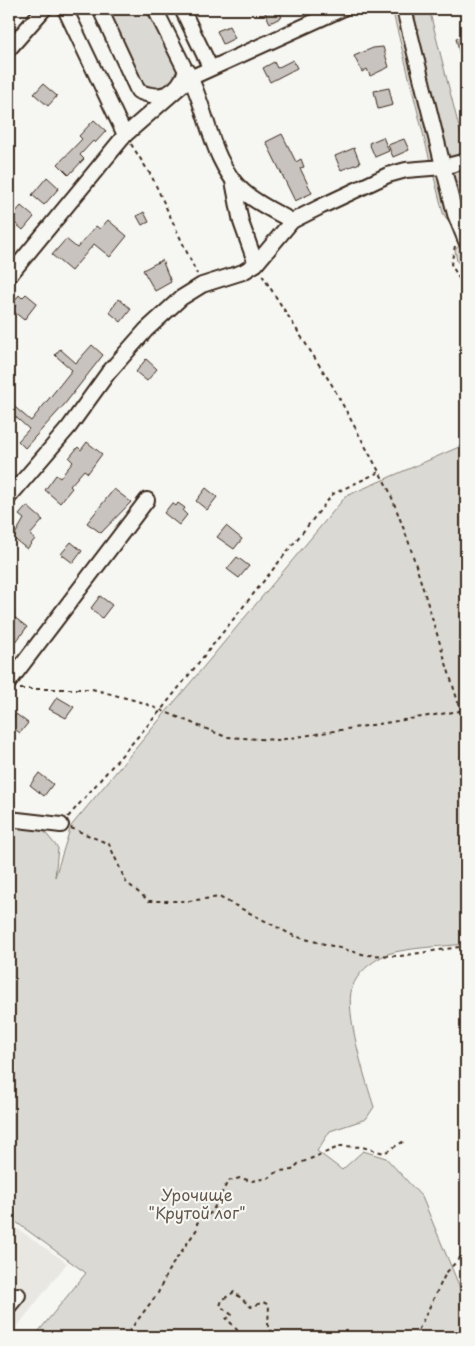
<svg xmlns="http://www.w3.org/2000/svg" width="475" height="1346" viewBox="0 0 475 1346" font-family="'Playpen Sans',sans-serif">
	<rect width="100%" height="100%" fill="#f6f6f2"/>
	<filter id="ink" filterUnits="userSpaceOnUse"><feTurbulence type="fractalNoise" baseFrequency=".02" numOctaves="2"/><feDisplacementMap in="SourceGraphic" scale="10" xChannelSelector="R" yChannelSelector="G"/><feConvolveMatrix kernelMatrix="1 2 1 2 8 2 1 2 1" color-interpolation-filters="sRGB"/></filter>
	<g filter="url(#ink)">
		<polygon fill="#e8e7e2" points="9,1223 67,1263 9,1337"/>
		<g fill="#dad9d3" stroke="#8a8278">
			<path d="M106,9H148L180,70C175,85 166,88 152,91L144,85Z"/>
			<polygon points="392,9 429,9 466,155 466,223 451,226 443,213"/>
			<polygon points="463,241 466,244 466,273 457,261 455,250"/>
			<path d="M466,444V944C448,946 398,948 383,956C370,963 357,973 352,988C344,1011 366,1082 374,1107L366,1119L330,1131L317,1151L342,1170L363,1151L386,1158L422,1197L466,1302V1337H34L86,1273L9,1217V826L43,830L58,848L55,877L71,826L346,496Z"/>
		</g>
		<g fill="#c8c3be" stroke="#3b2a1e">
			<polygon points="268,9 278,9 282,17 270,23 264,11"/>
			<polygon points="229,26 235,38 223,44 217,31"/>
			<polygon points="466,36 466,54 460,56 456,38"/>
			<polygon points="383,47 389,67 370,76 367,69 362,72 354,56 373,48"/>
			<polygon points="293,60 297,68 270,82 263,68 274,62 277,68"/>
			<polygon points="43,84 57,96 48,106 34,94"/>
			<polygon points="389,88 393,105 378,109 374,91"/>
			<polygon points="94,120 106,131 95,143 93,141 80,155 84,159 69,175 58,164 82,139 79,136"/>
			<polygon points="282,134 296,162 301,159 304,167 300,168 312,193 295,201 266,142"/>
			<polygon points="383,137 389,151 375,157 369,143"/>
			<polygon points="404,139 409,150 393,157 388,145"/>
			<polygon points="354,148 360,163 341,170 335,156"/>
			<polygon points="47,177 59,188 44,205 32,195"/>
			<polygon points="21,206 34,217 23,230 10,219"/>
			<polygon points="144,212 149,222 142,225 137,216"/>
			<polygon points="108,220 127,236 110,257 94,244 71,271 52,255 66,239 77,248 96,226 100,229"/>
			<polygon points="162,260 171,282 155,291 143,270"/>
			<polygon points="26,294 37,303 24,320 12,310 16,305 13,303 19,295 22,298"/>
			<polygon points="119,299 131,309 121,322 109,312"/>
			<polygon points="92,345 103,355 64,405 25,448 18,441 29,429 9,411 9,402 31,421 72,370 55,355 60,349 76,363"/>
			<polygon points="146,359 157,369 147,381 136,372"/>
			<polygon points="87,442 102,454 88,473 84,470 70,486 72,488 60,503 45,490 56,475 60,478 73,462 69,458 78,447 81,450"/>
			<polygon points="206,488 217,497 207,510 196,501"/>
			<polygon points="114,489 131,502 101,533 87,523"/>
			<polygon points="172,503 176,506 178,503 185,508 183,511 187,515 179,525 164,513"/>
			<polygon points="27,506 43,520 30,535 35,539 27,549 13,538 24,519 19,515"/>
			<polygon points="226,526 242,539 234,549 217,537"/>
			<polygon points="71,542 82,551 73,563 61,554"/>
			<polygon points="237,557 249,566 239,578 227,569"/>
			<polygon points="100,596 112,605 102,618 91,608"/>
			<polygon points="9,613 27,627 9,651"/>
			<polygon points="57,697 74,707 66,718 49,709"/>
			<polygon points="16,714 28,723 20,733 9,725"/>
			<polygon points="39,773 53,784 44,796 30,785"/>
		</g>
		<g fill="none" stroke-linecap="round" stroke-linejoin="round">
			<defs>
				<g id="minor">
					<polyline points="65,9 125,135"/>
					<path d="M100,9L138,91C161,101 177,94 186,71L155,9"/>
					<polyline points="182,9 210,67"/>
					<polyline points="404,9 455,214 466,241"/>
					<polyline points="9,49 44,9"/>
					<path d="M187,71C208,109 210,161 243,191C257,204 276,212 292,221"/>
					<polyline points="233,181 241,222 256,264"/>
					<polyline points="9,276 125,135 190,78 342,9"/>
					<polyline points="9,497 69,427 108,373 146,330 181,298 202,285 243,272 256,264 292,221 322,206 388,175 406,170 443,167 466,161"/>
					<polyline points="9,682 147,500"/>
					<polyline points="9,819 61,825"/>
					<polyline points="9,1306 18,1295"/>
				</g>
			</defs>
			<use href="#minor" stroke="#3b2a1e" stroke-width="18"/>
			<g stroke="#3b2a1e" stroke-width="2" stroke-dasharray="4 4" stroke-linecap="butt">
				<polyline points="131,144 152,177 197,274"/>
				<polyline points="455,246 451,264 466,291"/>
				<polyline points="262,275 332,385 389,490 409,543 466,728"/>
				<polyline points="20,689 92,689 141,702 226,737 278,740 466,710"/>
				<polyline points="68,817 161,710 333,494 379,472"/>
				<polyline points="71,828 109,844 126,882 149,901 189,901 219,897 294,936 366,955 400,956 466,946"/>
				<polyline points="136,1337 131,1335 130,1330 158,1293 168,1271 197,1229 197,1223 212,1212 228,1181 240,1178 252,1181 268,1178 279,1171 292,1170 298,1164 341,1146 362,1147 384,1153 406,1140"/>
				<polyline points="243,1337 231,1323 226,1319 232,1315 220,1306 222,1300 234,1292 251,1307 263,1302 269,1305 268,1326 275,1337"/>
				<polyline points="415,1337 446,1273 466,1251"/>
			</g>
			<use href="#minor" stroke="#f6f6f2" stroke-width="14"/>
		</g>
	</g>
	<g text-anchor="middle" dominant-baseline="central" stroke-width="4.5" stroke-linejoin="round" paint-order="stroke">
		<g font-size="16" fill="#63564b" stroke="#f6f6f2">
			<text x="197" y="1194">Урочище<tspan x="197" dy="18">"Крутой лог"</tspan></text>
		</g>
	</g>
	<rect width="475" height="1346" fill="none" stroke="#f6f6f2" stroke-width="30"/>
	<rect x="15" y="15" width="445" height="1316" fill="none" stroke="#3b2a1e" stroke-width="2" filter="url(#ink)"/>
</svg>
